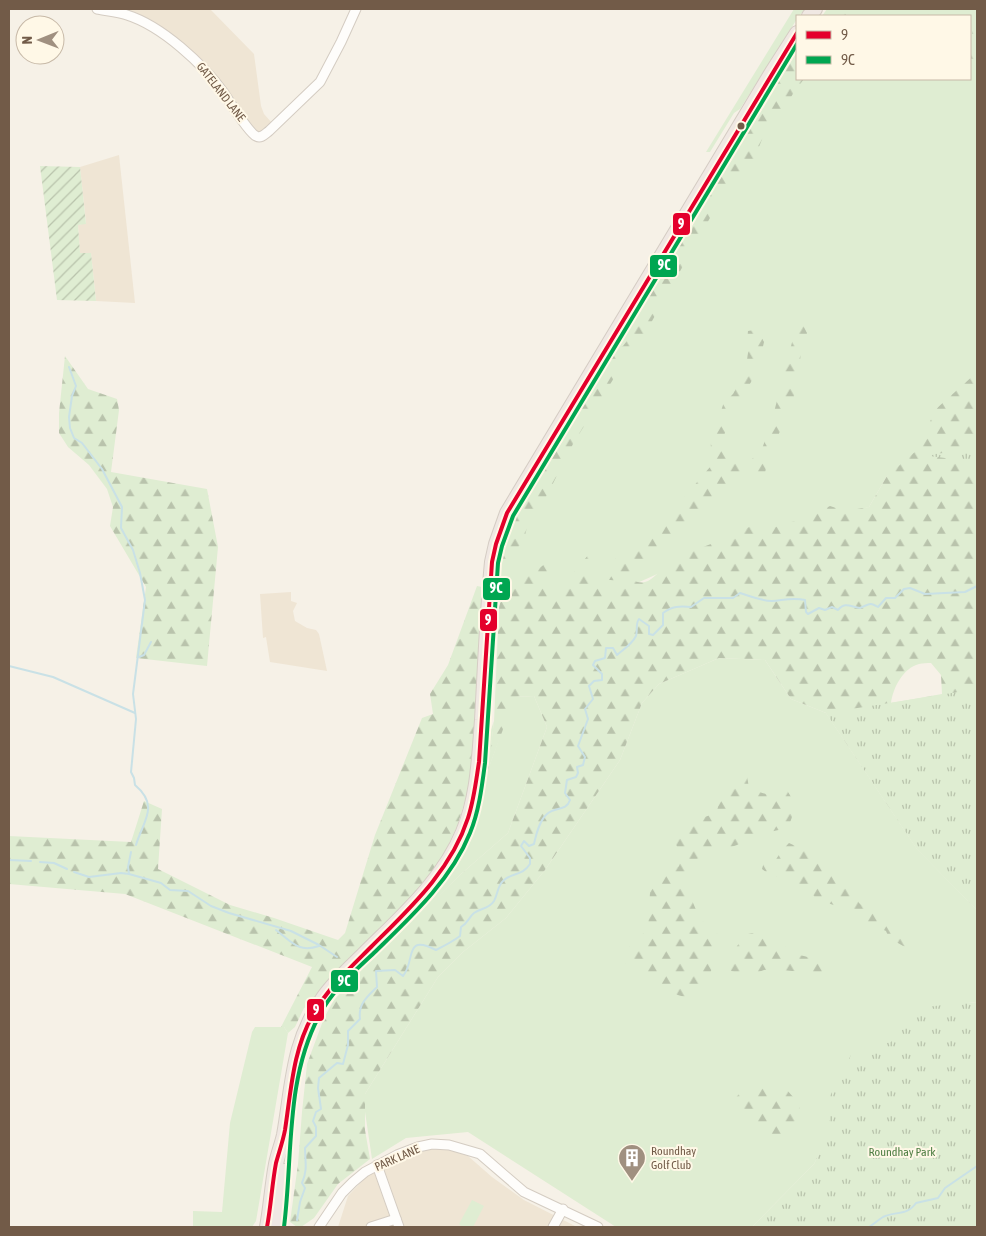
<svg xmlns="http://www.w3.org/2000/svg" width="986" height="1236" viewBox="0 0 986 1236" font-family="'Asap Condensed',sans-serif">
	<defs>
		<pattern id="forest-firs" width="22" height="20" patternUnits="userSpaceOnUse" patternTransform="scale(1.25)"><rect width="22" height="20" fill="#dfedd2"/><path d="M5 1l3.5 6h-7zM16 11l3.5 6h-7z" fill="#b9c3ac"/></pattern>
		<pattern id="park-tufts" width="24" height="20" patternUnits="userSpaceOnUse" patternTransform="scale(1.25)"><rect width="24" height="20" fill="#dfedd2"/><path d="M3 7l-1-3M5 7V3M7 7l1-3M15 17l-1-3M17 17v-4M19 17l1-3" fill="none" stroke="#b9c3ac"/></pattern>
		<pattern id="garden-furrows" width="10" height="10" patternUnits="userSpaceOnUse" patternTransform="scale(1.25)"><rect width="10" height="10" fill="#dfedd2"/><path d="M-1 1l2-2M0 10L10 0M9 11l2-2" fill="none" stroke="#b9c3ac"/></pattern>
	</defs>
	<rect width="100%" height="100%" fill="#f6f1e7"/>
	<g fill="#efe5d4">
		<polygon points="115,9 210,9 254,54 261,106 264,114 272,123 261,134 256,133 219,80 198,57"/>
		<polygon points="119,155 135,303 96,301 91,253 80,253 78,225 86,223 80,167"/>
		<polygon points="291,592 291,601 297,603 293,611 295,621 307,628 316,630 319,634 327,671 270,662 266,637 263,638 260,594"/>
		<polygon points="443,1148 468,1156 492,1177 524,1200 577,1227 338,1227 348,1196 366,1177 391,1161 419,1150"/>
	</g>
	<g fill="#dfedd2">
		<polygon points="794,9 805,9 799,16 797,16 797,19 740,109 734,113 710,152 706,152"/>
		<polygon points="827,9 977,9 977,450 887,476 869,507 729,542 617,592 535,597 506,582 496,570 609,354 712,185 738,147 739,139 772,86 797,50 797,79 970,79 970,16 822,16"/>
		<polygon points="719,658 765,660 791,699 826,713 917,849 977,910 977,1003 968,1002 892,1042 830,1133 814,1164 752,1227 616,1227 468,1132 406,1138 372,1159 364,1105 365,1094 438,977 463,952 506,918 545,870 620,760 642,703 659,684"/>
		<polygon points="534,696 547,727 508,833 461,874 334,1000 420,906 482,783 489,735 494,721 489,767 514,697"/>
		<polygon points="255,1027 284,1027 288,1033 256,1221 252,1227 193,1227 193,1211 222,1212 230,1123 252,1032"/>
		<polygon points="472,1200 484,1206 473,1227 462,1227 459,1224"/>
	</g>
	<g fill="url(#forest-firs)" fill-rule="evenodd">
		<polygon points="834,9 862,9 855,16 828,16"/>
		<polygon points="937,9 977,9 977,55 970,68 970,39 972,37 972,29 970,28 969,11 965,10 960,11 953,9 943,16 926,16"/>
		<polygon points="797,50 797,79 804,79 794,92 777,121 763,137 754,159 741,174 735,178 715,209 647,330 633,349 620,363 614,378 573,444 543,503 528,523 524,540 498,573 496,570 497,561 512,516 609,354 623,346 630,337 642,317 657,277 712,185 746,136 768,99 772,86"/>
		<path d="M797,323L803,325L807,333L801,354L794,397L767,463L765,473L762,476L748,473L744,480L738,479L733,473L729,482L715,493L698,513L675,531L656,554L651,552L647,559C628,565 631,582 609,580L604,572L605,567L663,522L710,467L711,441L724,402L733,394L742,378L747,360L749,345L747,341L748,331L754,330L760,333L764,342C759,365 752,392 730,405L724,438L726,447L737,461L752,459L762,449L772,420Z"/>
		<polygon points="65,356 88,389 117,399 119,410 111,472 207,489 218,547 207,666 136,658 146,587 110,526 113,507 107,489 89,465 68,447 59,433 59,413"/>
		<path d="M975,374L977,375V910L917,849L826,713L791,699L765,660L719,658L659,684L642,703L620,760L545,870L506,918L463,952L438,977L365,1094V1130L370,1159L338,1184L314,1218L301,1227H297L290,1222L298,1164L302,1112L307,1064L324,1018L334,1000L381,952L461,874L508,833L547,727L534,696L515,697L488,770L494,721L499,607L507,578L520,573L532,574L551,559L558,566L546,586L559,590L589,554L595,555L592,570L597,586L617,592L621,584L631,580C644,585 649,582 659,572V564L729,537L753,525L766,530L807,517L830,506L845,511L869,507L887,476L916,451L936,409ZM931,663L941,675L942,694L891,703C893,688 903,668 919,664C923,663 927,663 931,663Z"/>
		<polygon points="477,586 482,587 471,780 458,824 437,869 404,908 304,1008 295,1027 288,1033 284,1027 281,1027 312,967 125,894 9,884 9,836 131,842 144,801 162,809 158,869 230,905 274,918 338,940 345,933 375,835 422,718 433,714 430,694 448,665"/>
		<path d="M747,776L749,788C765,794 769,798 785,788C798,805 795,809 788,828L760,834L737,845L688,862L684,882L700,919L722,938L707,983L688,998C663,991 640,980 623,961L628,948L648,929L650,892L661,877L679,866L680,854L675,842L674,825C689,820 704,819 717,812C719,800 723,783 735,777C738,776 744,776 747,776Z"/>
		<polygon points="789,843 800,848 814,851 818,861 823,863 825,867 838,875 839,879 845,885 853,888 859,903 869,910 873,910 888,922 896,934 906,938 910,942 909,945 905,947 889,938 886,931 875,926 868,926 863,923 851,911 816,899 811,892 805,891 800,886 784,882 775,875 770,875 762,869 764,862 775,861 782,850"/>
		<path d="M759,932L763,934L765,939C769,942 771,940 776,941C785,944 790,953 799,955C812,958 824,960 835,968L836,975H814L808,970L802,972L772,969L764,970L748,976L731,971L729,966L730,956L740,942L748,934Z"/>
		<polygon points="762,1086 771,1089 787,1090 800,1105 798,1117 785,1135 768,1136 733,1101 745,1087"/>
	</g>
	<g fill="url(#park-tufts)">
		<polygon points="977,450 977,462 921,455"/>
		<polygon points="977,689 977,910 917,849 826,713"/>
		<polygon points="968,1002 977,1003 977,1227 752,1227 814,1164 829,1132 829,1098 853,1051 891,1042 910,1009"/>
	</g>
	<polygon fill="url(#garden-furrows)" points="40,166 80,167 86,224 78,225 80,253 91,253 96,301 57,300"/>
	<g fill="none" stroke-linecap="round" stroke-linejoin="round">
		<g stroke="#c9e1e6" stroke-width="2">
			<path d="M69,367L76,386L72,396L69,417L70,428L74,438L82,443L102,469L122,507L121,528L133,550L140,573L145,600L133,694L136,719L131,772L134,778L135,785C160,806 143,821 136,845"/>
			<polyline points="139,657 144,655 151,642"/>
			<polyline points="9,666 53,677 135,713"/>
			<polyline points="9,860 31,861"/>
			<polyline points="40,862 54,863 67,869"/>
			<polyline points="74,872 89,877 121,873 129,874 161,883 170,890 188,891 211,906 229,913 291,931 319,945 337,957"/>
			<polyline points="129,874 128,867 131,852"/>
			<path d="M276,930C292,942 298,953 319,946"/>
			<path d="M297,1220L300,1202L305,1188L302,1183C308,1169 305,1162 305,1148L316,1136V1127L313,1121L316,1112L321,1109L318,1088L319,1078L337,1063L343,1064L348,1045V1031L360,1019C358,1004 367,997 377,987L376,971L395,970L403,976C416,961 403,933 436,950C444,946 452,942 460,936L461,927C468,923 469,917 474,913C481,908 489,909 494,901C498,894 497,886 504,880C514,872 522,876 530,864V858L521,846L524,841L529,846L534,844C536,835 539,821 547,814C555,806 566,812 570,800L565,793L567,780L576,777L578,773L577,767L583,765L585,757L578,746L588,719L585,709L593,699L589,686L594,681L602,680V674L593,665L595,661L605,658L606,648H613L617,655C624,649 632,644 636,636C638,630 635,624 639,619L649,626V634L653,635L663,625V613C672,606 680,606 691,607L704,598H733L740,593C750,596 761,601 772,601C784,600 793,597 805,600L806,612L808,614L819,608L825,610L832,607L838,610C845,601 851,607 860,608C870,604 869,602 878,607L886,598H895L904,589L910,588L925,594L965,592L977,586"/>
			<path d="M869,1227C874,1224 878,1220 883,1217C895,1211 907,1216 916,1203L938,1198L945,1188L977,1166"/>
		</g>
		<defs>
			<g id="minor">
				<path d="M97,9C107,11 118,12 127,15C162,26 203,64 224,93C230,102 248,132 256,136C261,139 265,134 269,131L320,82L341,42L356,9"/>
				<polyline points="377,1165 399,1227"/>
				<polyline points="319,1227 342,1193 353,1182 365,1172 397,1155 418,1147 432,1144 449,1145 480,1154 524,1192 598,1227"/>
				<polyline points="371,1227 396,1219"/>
				<polyline points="553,1227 563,1209"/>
			</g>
			<g id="highway">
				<polyline points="809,16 815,9"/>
				<path d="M267,1227C271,1206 272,1185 276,1164C278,1154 282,1144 284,1135C293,1084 292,1043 323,998C334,982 350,968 364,954C401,917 443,881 463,832C478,797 479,757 482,720C485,668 487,614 492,562L496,544L507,513L772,72L797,33"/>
				<polyline points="278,1227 284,1171"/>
			</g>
		</defs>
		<use href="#minor" stroke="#d4ccc2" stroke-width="11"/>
		<use href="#highway" stroke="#d5cdc4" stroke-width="16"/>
		<use href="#minor" stroke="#fefdfb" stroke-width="9"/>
		<use href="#highway" stroke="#f0e8e3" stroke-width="14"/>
		<defs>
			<path id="bus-1" d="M267,1227C271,1206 272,1184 276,1163C279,1152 283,1141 285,1130C291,1091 293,1048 314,1013C329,987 350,968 371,947C409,909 451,871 468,818C474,800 476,781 479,762L492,562L496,544L507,513L797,33"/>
			<path id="bus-2" d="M284,1227C293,1157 285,1080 319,1016C332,990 356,970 376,951C412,916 451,880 470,833C479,811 482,786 485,763L498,563L502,546L513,516L797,44"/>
		</defs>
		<use href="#bus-1" stroke="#fff8e7" stroke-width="8"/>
		<use href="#bus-2" stroke="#fff8e7" stroke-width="8"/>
		<use href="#bus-1" stroke="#e4002b" stroke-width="4"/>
		<use href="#bus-2" stroke="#00a651" stroke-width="4"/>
	</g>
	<defs>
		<symbol id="building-pin" viewBox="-11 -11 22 30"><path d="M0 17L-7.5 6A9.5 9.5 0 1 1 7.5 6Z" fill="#a09080" stroke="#fff8e7"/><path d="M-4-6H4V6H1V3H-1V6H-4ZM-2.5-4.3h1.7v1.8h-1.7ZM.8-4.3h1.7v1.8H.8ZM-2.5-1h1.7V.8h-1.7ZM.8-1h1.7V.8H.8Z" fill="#fff"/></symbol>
	</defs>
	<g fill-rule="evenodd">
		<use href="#building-pin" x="616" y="1142" width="32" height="43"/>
	</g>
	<circle fill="#725b48" stroke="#fff8e7" stroke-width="2" cx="741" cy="126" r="4.5"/>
	<g text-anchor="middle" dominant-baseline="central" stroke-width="4" stroke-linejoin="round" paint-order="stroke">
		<g font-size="12" fill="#725b48" stroke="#fff8e7">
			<text transform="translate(221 92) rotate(52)">GATELAND LANE</text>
			<text transform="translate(397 1158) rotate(-24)">PARK LANE</text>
		</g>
		<g font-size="12" fill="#725b48" stroke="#fff8e7" text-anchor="start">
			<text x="651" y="1151">Roundhay<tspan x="651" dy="14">Golf Club</tspan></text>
		</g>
		<g font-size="12" fill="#4f7e43" stroke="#fff8e7">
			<text x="902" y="1152">Roundhay Park</text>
		</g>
	</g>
	<g stroke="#fff8e7" stroke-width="2">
		<rect x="672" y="212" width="19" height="24" rx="5" fill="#e4002b"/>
		<rect x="649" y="254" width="29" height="24" rx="5" fill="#00a651"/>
		<rect x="482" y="577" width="29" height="24" rx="5" fill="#00a651"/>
		<rect x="479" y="608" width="19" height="24" rx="5" fill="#e4002b"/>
		<rect x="330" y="969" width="29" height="24" rx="5" fill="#00a651"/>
		<rect x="306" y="998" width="19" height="24" rx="5" fill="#e4002b"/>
	</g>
	<g font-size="14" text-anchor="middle" font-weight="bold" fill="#fff">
		<text x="681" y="229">9</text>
		<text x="664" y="270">9C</text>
		<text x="496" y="593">9C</text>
		<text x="488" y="625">9</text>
		<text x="344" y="986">9C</text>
		<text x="316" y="1015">9</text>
	</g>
	<rect width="986" height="1236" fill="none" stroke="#725b48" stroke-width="20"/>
	<rect x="796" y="15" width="175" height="65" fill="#fff8e7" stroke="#c7b9a7"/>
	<rect x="806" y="31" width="25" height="8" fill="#e4002b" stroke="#c7b9a7"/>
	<text x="841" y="40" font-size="15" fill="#725b48">9</text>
	<rect x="806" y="56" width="25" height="8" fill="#00a651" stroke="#c7b9a7"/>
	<text x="841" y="65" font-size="15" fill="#725b48">9C</text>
	<g transform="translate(40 40) rotate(269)"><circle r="24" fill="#fff8e7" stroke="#c7b9a7"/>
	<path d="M0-4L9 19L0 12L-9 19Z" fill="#a09080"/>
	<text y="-8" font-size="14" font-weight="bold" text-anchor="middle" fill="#725b48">N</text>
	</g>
</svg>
